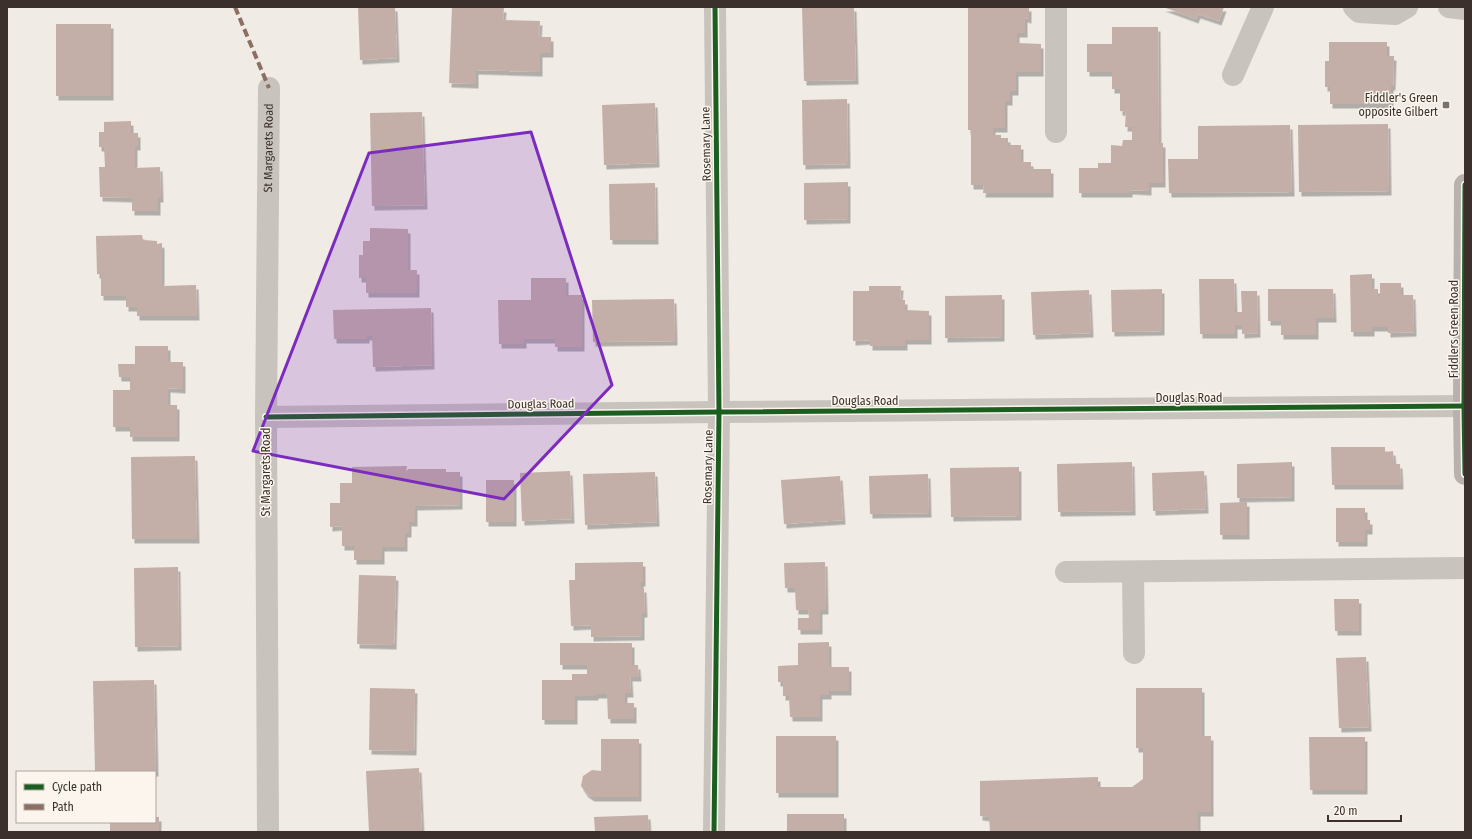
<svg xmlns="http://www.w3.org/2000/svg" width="1472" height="839" viewBox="0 0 1472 839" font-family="'Fira Sans Condensed',sans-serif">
	<defs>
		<filter id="shadow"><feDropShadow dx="2.5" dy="4.5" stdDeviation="0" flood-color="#0004"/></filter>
	</defs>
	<rect width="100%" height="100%" fill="#f0ebe5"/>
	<g fill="#c3afa7" filter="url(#shadow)">
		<polygon points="358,7 395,7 397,58 360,60"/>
		<polygon points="452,7 504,8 503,20 540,21 539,37 551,37 551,53 540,53 540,72 476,70 476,84 449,83"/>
		<polygon points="802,7 854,7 856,80 804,81"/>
		<polygon points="968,7 1029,7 1029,19 1025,18 1025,33 1017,33 1017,43 1041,44 1041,72 1016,72 1016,91 1010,91 1010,101 1005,101 1005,128 993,128 993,135 1001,135 1001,138 1008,138 1008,145 1021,145 1021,162 1031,162 1031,169 1051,169 1051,193 983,193 984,185 971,185 971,130 968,130"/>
		<polygon points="1163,7 1224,7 1219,21 1198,14 1196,19"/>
		<rect x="56" y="24" width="55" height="72"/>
		<polygon points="1112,27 1158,27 1159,143 1163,143 1163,183 1149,183 1149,191 1130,190 1130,193 1079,193 1079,168 1098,168 1098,163 1111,163 1111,145 1122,146 1123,140 1132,140 1132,127 1125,127 1126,112 1120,111 1120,89 1112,89 1112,72 1087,72 1087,44 1112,44"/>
		<polygon points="1329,42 1387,42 1387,56 1394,56 1393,86 1391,86 1391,104 1330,104 1330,87 1325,87 1325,61 1329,61"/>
		<polygon points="847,99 848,164 803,165 802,100"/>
		<polygon points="655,103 657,163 604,165 602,105"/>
		<polygon points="422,112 425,205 372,206 370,113"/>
		<polygon points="131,121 131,133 138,133 138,146 135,146 135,168 160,167 161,198 158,198 158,211 132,211 132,198 100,197 99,167 105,167 104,147 99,147 99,132 104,132 104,122"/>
		<polygon points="1388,124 1389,191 1299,192 1298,125"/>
		<polygon points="1290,125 1292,192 1169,193 1168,159 1198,159 1198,126"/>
		<polygon points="848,182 848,219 804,220 804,183"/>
		<polygon points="655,183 656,240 610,240 609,184"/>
		<polygon points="370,228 408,229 408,270 417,270 417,293 366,293 366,278 359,278 359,255 363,255 363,241 370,241"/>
		<polygon points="142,235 143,240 157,241 157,244 162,243 162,286 196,285 197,316 137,316 137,307 126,307 126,296 101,296 101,274 97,274 96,236"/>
		<polygon points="1372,274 1372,289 1378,289 1378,296 1380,296 1380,283 1401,283 1401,295 1413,295 1414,332 1388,333 1388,327 1372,327 1372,332 1351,332 1350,275"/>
		<polygon points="531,278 566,278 566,295 582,295 582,347 555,347 555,339 524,339 524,344 499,344 498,300 531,300"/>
		<polygon points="1199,279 1234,279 1235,312 1242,312 1241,291 1257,291 1258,333 1242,334 1242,325 1235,325 1235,334 1200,334"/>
		<polygon points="869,286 901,286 900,300 905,300 905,310 929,311 929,340 905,340 905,346 870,346 870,340 853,341 853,291 869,291"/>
		<polygon points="1162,289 1162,331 1112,332 1111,290"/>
		<polygon points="1268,289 1333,289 1334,318 1316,318 1316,335 1281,335 1281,321 1268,321"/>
		<polygon points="1089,290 1091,333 1033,335 1031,292"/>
		<polygon points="1002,295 1002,337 945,338 945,296"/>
		<polygon points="674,299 675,341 593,342 592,300"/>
		<polygon points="431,308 432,365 373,367 372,336 367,336 367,339 334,339 333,310"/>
		<polygon points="135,346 168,346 168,362 183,362 183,389 168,388 168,405 177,405 177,437 130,437 130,427 113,427 113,390 130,390 130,377 119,377 118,364 135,364"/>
		<polygon points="1331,447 1385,447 1385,452 1393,451 1394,464 1400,464 1401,485 1332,485"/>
		<polygon points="195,456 197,539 132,539 131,457"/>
		<polygon points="1132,462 1133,511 1058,512 1057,464"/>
		<polygon points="1292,462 1292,497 1237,498 1237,464"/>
		<polygon points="407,466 406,472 408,469 446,469 446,472 460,472 460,505 415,506 415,522 409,522 409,533 405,533 405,547 382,547 382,560 354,560 354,546 342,546 342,526 330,527 330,503 340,503 340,483 352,483 352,467"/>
		<polygon points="1019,467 1019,516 951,517 950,468"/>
		<polygon points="570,471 572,519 522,521 520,473"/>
		<polygon points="1204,471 1206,509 1153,511 1152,473"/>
		<polygon points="655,472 657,522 585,525 583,474"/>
		<polygon points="928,474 929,513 870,514 869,476"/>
		<polygon points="840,476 843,520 784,524 781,480"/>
		<rect x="486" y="480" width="28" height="42"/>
		<polygon points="1247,502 1247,535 1220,535 1220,503"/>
		<polygon points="1336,508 1365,508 1365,520 1370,520 1370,530 1365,530 1365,542 1336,542"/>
		<polygon points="643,562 643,582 641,582 641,588 644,588 645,613 642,613 642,636 591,637 591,625 571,626 569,580 575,580 575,563"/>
		<polygon points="825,562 826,610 820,610 820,630 798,630 798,618 809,618 808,610 796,610 795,588 785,588 784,563"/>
		<polygon points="178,567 179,646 135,647 134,568"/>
		<polygon points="359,575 396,576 394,645 357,644"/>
		<polygon points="1334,599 1359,599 1359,631 1335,631"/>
		<polygon points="829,642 829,667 849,667 849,691 829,691 829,695 820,695 820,717 790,717 789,696 783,696 783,682 778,682 778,666 798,665 798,643"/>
		<polygon points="560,643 632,643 632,665 638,665 639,677 630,677 631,693 625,693 625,703 634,703 634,719 608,719 607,694 596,694 596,696 575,696 575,720 542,720 542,680 572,680 572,674 587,674 587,665 560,665"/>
		<polygon points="1366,657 1369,727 1339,728 1336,658"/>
		<polygon points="154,680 156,772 95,772 93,681"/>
		<polygon points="370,688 415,689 414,751 369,750"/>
		<polygon points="1136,688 1202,688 1202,736 1211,736 1211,812 1198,812 1198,832 990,832 989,817 980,816 980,781 1098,777 1098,787 1132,787 1143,779 1143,748 1136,748"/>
		<rect x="776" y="736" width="60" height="57"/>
		<polygon points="1309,737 1365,737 1365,790 1310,790"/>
		<polygon points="601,739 639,739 639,797 592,797 586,793 581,786 583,776 592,770 601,771"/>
		<polygon points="419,768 422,832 369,832 366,771"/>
		<rect x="787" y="814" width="57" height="18"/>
		<polygon points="648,815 649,832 595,832 594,817"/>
		<polygon points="155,817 159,817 159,832 110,832 110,822 155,822"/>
	</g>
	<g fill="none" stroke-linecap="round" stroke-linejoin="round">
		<g stroke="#c9c3be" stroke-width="22">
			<polyline points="1056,7 1056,132"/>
			<polyline points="1354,7 1359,12 1395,14 1407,7"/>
			<polyline points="1449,7 1465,9"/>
			<polyline points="1233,75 1263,7"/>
			<polyline points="266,417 719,412 1464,406"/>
			<polyline points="1066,572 1465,568"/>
			<polyline points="1133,572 1134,653"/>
			<path id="s1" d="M268,832L266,417L269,88"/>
			<polyline points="714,832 719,412 715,7"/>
		</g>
		<polyline stroke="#b8b1ad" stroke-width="22" points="1465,185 1464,406 1465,474"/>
		<polyline stroke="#8d6e63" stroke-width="4" stroke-dasharray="8 4" stroke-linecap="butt" points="235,7 269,88"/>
		<defs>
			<g id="cycleway">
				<polyline points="1465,185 1464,406 1465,474"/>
				<polyline points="266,417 719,412 1464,406"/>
				<polyline points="714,832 719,412 715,7"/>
			</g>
		</defs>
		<use href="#cycleway" stroke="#fbf5ee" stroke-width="8"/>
		<use href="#cycleway" stroke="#1b5e20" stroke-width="5"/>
	</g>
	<path fill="#7b2cbf" fill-opacity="0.2" stroke="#7b2cbf" stroke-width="3" stroke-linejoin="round" d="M531,132L612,385L504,499L253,451L369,153Z"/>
	<rect fill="#7a716c" stroke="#fbf5ee" stroke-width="1.5" x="1442" y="101" width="8" height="8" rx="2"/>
	<g text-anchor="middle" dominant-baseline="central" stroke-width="3" stroke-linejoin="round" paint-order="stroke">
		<g font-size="12" fill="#3b302b" stroke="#fbf5ee" text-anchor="end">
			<text x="1438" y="98">Fiddler's Green<tspan x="1438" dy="14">opposite Gilbert</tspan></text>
		</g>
		<g font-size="12" fill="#3b302b" stroke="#fbf5ee">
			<text transform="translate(706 144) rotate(-91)">Rosemary Lane</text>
			<text stroke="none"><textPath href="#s1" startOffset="684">St Margarets Road</textPath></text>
			<text transform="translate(1454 329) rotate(-90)">Fiddlers Green Road</text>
			<text x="1189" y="398">Douglas Road</text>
			<text x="865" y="401">Douglas Road</text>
			<text transform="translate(541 404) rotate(-1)">Douglas Road</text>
			<text transform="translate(708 467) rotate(-89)">Rosemary Lane</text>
			<text transform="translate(266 472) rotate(-90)">St Margarets Road</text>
		</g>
	</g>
	<rect width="1472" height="839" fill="none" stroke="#3b302b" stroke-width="16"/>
	<rect x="16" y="771" width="140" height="52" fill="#fbf5ee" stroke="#aea6a0"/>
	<rect x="24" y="784" width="20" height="6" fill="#1b5e20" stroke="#aea6a0"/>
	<text x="52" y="791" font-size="12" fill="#3b302b">Cycle path</text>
	<rect x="24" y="804" width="20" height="6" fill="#8d6e63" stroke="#aea6a0"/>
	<text x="52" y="811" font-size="12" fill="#3b302b">Path</text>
	<path d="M1328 815v6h73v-6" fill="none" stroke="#3b302b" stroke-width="2"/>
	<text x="1334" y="815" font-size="12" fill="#3b302b" stroke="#fbf5ee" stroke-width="3" paint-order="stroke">20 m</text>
</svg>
